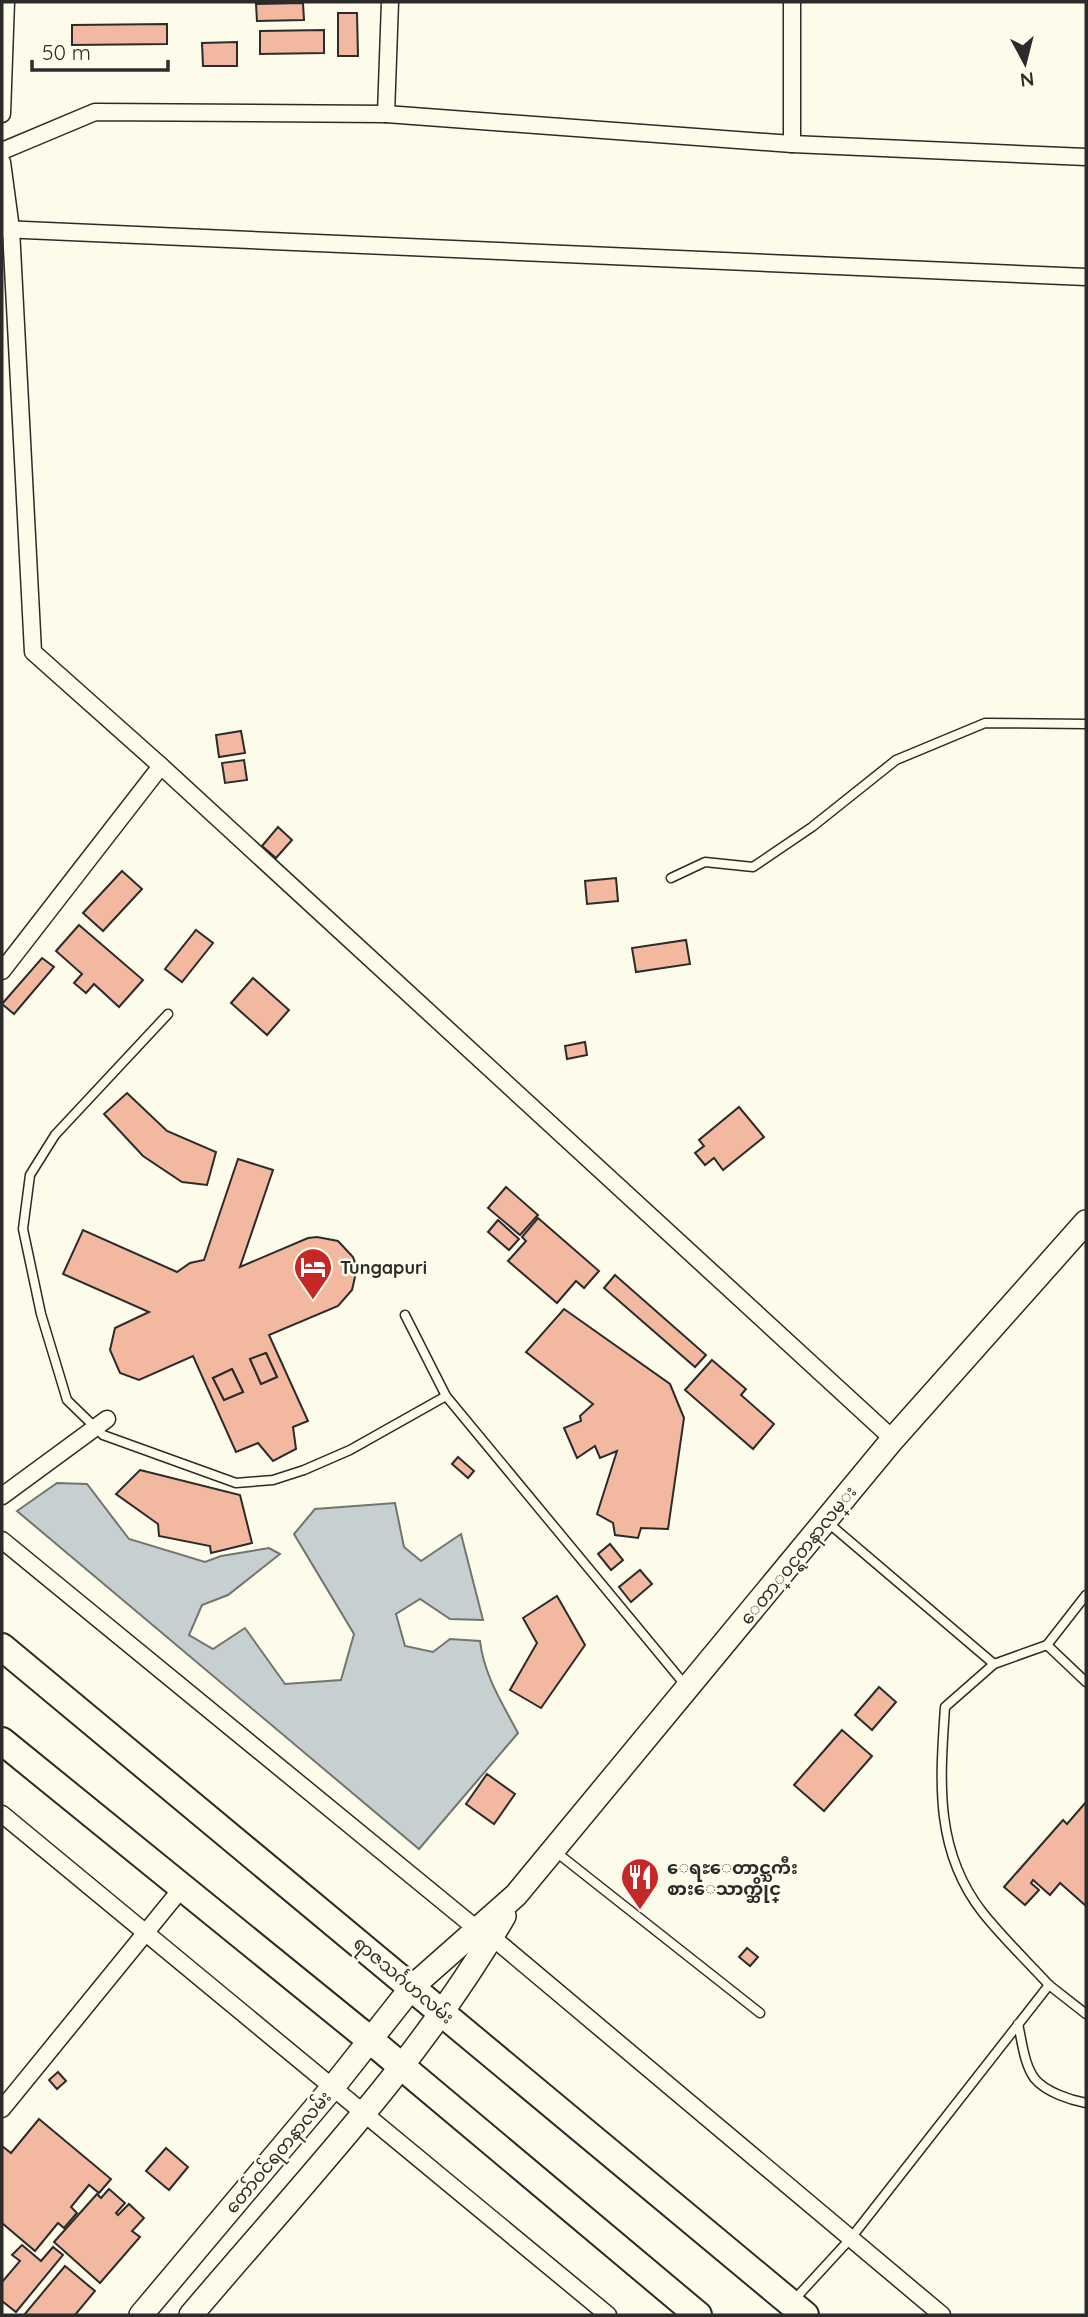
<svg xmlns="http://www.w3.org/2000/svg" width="1088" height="2317" viewBox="0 0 1088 2317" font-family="Quicksand,'Noto Sans Myanmar',sans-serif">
	<rect width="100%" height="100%" fill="#fdfbea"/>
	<path fill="#c7d0d0" stroke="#74746e" stroke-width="2" d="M57,1483L87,1484L129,1539L205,1562L221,1556L269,1548L280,1554L228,1595L202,1605L189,1635L213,1649L245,1628L285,1684L341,1680L354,1634L294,1534L315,1509L395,1503L404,1547L421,1561L461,1534L483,1620L450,1619L420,1599L396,1614L405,1646L433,1652L450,1639L480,1641C484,1675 502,1703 518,1733L419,1849L17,1511Z"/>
	<g fill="#f2b8a0" stroke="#2b2b2b" stroke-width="2" fill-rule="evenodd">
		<polygon points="303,3 304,20 257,21 256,4"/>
		<polygon points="338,13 357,13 358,56 338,56"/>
		<polygon points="167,24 167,44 72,45 72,25"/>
		<polygon points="324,30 324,53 260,54 260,31"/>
		<polygon points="237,42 237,66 203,66 202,43"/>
		<polygon points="241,731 245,753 219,757 216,735"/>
		<polygon points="244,760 247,780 225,783 222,763"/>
		<polygon points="278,827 292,840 276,858 262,846"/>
		<polygon points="122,871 142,889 103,931 83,913"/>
		<polygon points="616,878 618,901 587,904 585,881"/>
		<polygon points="79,925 143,980 119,1007 94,984 86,993 74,983 82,974 56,951"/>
		<polygon points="196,930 213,943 182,982 165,969"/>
		<polygon points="686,940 690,964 636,972 632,948"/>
		<polygon points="42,958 54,967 14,1014 2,1004"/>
		<polygon points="253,978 289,1010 267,1035 231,1003"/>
		<polygon points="585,1042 587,1055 567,1059 565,1046"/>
		<polygon points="127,1093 167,1131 216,1152 207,1185 182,1182 143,1156 104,1114"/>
		<polygon points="739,1107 764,1137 723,1170 714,1158 705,1165 695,1153 704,1146 699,1140"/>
		<path d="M238,1159L273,1170L240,1267L308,1238L317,1237L338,1241L353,1257L357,1268L352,1290L338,1306L269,1335L308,1421L293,1427L296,1449L273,1461L258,1443L236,1452L193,1356L139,1380L120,1373L110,1350L115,1328L149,1312L63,1274L83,1230L177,1272L190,1263L204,1260ZM266,1353L277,1377L261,1384L250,1359ZM232,1369L243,1392L224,1400L213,1378Z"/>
		<polygon points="506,1187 538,1215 520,1235 488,1208"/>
		<polygon points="538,1218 599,1271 584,1288 576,1281 557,1303 508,1261 526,1241 522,1237"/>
		<polygon points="498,1220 519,1239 509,1250 488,1232"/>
		<polygon points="615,1275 706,1355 695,1367 604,1288"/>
		<polygon points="564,1309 670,1384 684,1418 668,1529 641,1528 638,1538 615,1535 613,1523 597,1514 617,1451 600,1458 595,1446 577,1458 564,1428 581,1421 580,1416 593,1404 526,1352"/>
		<polygon points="266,1353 277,1377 261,1384 250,1359"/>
		<polygon points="712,1360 746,1389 741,1395 774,1424 753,1449 685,1390"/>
		<polygon points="232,1369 243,1392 224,1400 213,1378"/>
		<polygon points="458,1457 474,1471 468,1478 452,1464"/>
		<polygon points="140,1470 240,1495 252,1543 211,1553 210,1546 159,1536 158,1524 116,1494"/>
		<polygon points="610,1544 623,1560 611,1570 598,1554"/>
		<polygon points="640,1570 652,1584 631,1602 619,1587"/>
		<polygon points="557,1596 585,1645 541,1708 510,1690 537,1643 523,1618"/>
		<polygon points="879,1687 896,1702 872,1730 855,1715"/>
		<polygon points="842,1730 872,1756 824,1811 794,1785"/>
		<polygon points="487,1774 515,1794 494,1824 466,1804"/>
		<polygon points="1086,1802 1086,1906 1060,1883 1050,1895 1033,1880 1031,1883 1039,1890 1025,1905 1004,1887 1063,1820 1067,1824"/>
		<polygon points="747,1948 758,1957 750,1966 739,1957"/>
		<polygon points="58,2072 66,2081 57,2089 49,2080"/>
		<polygon points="39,2119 111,2179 99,2193 89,2185 71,2207 77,2213 64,2228 58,2223 35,2251 2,2223 2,2146 11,2153"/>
		<polygon points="166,2148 188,2167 169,2190 146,2171"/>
		<polygon points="109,2189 125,2203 116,2213 118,2215 129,2204 144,2218 132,2231 140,2237 100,2283 54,2242 97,2194 101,2198"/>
		<polygon points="22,2245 41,2261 53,2247 63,2255 16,2312 2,2301 2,2282 20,2261 12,2255"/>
		<polygon points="65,2266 95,2291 75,2315 24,2315"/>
	</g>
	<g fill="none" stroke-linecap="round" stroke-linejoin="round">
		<defs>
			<g id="lane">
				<polyline points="671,878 705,862 753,867 812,827 896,760 985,723 1086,724"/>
				<polyline points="168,1014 55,1135 30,1175 23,1229 41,1314 67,1400 103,1435 236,1483 273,1480 304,1470 350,1450 446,1396"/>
				<polyline points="405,1315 446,1396 686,1686"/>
				<polyline points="826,1521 994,1664"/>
				<polyline points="1047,1645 1086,1682"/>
				<polyline points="556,1852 760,2013"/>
				<polyline points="1049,1985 1086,2014"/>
				<path d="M1018,2024C1022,2041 1024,2065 1035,2079C1046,2092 1070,2100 1086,2103"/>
				<path d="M794,2300L851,2238L1049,1985C1027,1961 1003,1938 983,1913C934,1851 940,1781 945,1707L994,1664L1047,1645L1086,1595"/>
			</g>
			<g id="street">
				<polyline points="2,114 6,2"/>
				<polyline points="386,114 390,2"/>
				<polyline points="792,144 792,2"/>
				<polyline points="2,151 95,112 386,114 792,144 1086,157"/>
				<polyline points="2,162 11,229 33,652 161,766 893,1439"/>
				<polyline points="2,229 1086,277"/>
				<polyline points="2,971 161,766"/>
				<polyline points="2,1496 107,1419"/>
				<polyline points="2,1540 478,1930 492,1937 942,2315"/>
				<polyline points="2,1814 608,2315"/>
				<polyline points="2,2109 182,1888"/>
			</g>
			<g id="secondary">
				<polyline points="141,2315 333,2087 412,1987 516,1895 893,1439 1086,1222"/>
				<path d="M191,2315C300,2186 419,2063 504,1916"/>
			</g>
			<g id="primary">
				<polyline points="2,1647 805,2315"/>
				<polyline points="2,1741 369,2039 698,2315"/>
			</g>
		</defs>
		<use href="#lane" stroke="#2b2b2b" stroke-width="11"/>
		<use href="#street" stroke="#2b2b2b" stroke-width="19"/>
		<use href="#secondary" stroke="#2b2b2b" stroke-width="26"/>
		<use href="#primary" stroke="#2b2b2b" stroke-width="30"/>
		<use href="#lane" stroke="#fdfbea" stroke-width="8"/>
		<use href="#street" stroke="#fdfbea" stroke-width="16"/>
		<use href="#secondary" stroke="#fdfbea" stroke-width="23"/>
		<use href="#primary" stroke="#fdfbea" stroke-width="26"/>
	</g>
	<defs>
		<symbol id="hotel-pin" viewBox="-11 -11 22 30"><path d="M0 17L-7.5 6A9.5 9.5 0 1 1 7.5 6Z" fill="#c62828" stroke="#fdfbea"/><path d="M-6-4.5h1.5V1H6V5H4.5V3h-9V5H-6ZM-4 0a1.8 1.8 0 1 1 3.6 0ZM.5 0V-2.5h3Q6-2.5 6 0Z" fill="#fff"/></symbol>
		<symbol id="restaurant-pin" viewBox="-11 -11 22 30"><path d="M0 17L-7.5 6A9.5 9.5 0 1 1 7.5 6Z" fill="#c62828" stroke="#fdfbea"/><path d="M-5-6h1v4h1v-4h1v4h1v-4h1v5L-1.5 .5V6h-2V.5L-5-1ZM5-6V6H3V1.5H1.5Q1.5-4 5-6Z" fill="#fff"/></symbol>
	</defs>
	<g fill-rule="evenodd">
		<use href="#hotel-pin" x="291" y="1245" width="44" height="60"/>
		<use href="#restaurant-pin" x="618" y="1855" width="44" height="60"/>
	</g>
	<g text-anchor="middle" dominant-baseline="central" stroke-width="5" stroke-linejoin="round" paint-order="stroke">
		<g font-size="18" font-weight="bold" fill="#2b2b2b" stroke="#fdfbea" text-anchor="start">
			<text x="340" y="1267">Tungapuri</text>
			<text x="667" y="1867">ေရႊေတာင္ႀကီး<tspan x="667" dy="21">စားေသာက္ဆိုင္</tspan></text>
		</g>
		<g font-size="18" fill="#2b2b2b" stroke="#fdfbea">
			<text transform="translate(798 1555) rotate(-51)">ေတာ္၀င္ရတနာလမ္း</text>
			<text transform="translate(404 1980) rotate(40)">ရာဇသင်္ဂဟလမ်း</text>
			<text transform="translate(278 2152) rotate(-50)">တော်ဝင်ရတနာလမ်း</text>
		</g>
	</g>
	<rect width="1088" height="2317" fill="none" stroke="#2b2b2b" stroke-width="7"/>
	<g transform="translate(1025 63) rotate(173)" stroke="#fdfbea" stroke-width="5" paint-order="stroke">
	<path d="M0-5L12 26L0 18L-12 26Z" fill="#2b2b2b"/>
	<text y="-10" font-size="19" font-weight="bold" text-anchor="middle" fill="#2b2b2b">N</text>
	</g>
	<path d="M32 60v10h136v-10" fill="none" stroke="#2b2b2b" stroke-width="3.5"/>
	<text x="42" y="60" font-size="21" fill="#2b2b2b" stroke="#fdfbea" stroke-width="5" paint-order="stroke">50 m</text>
</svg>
